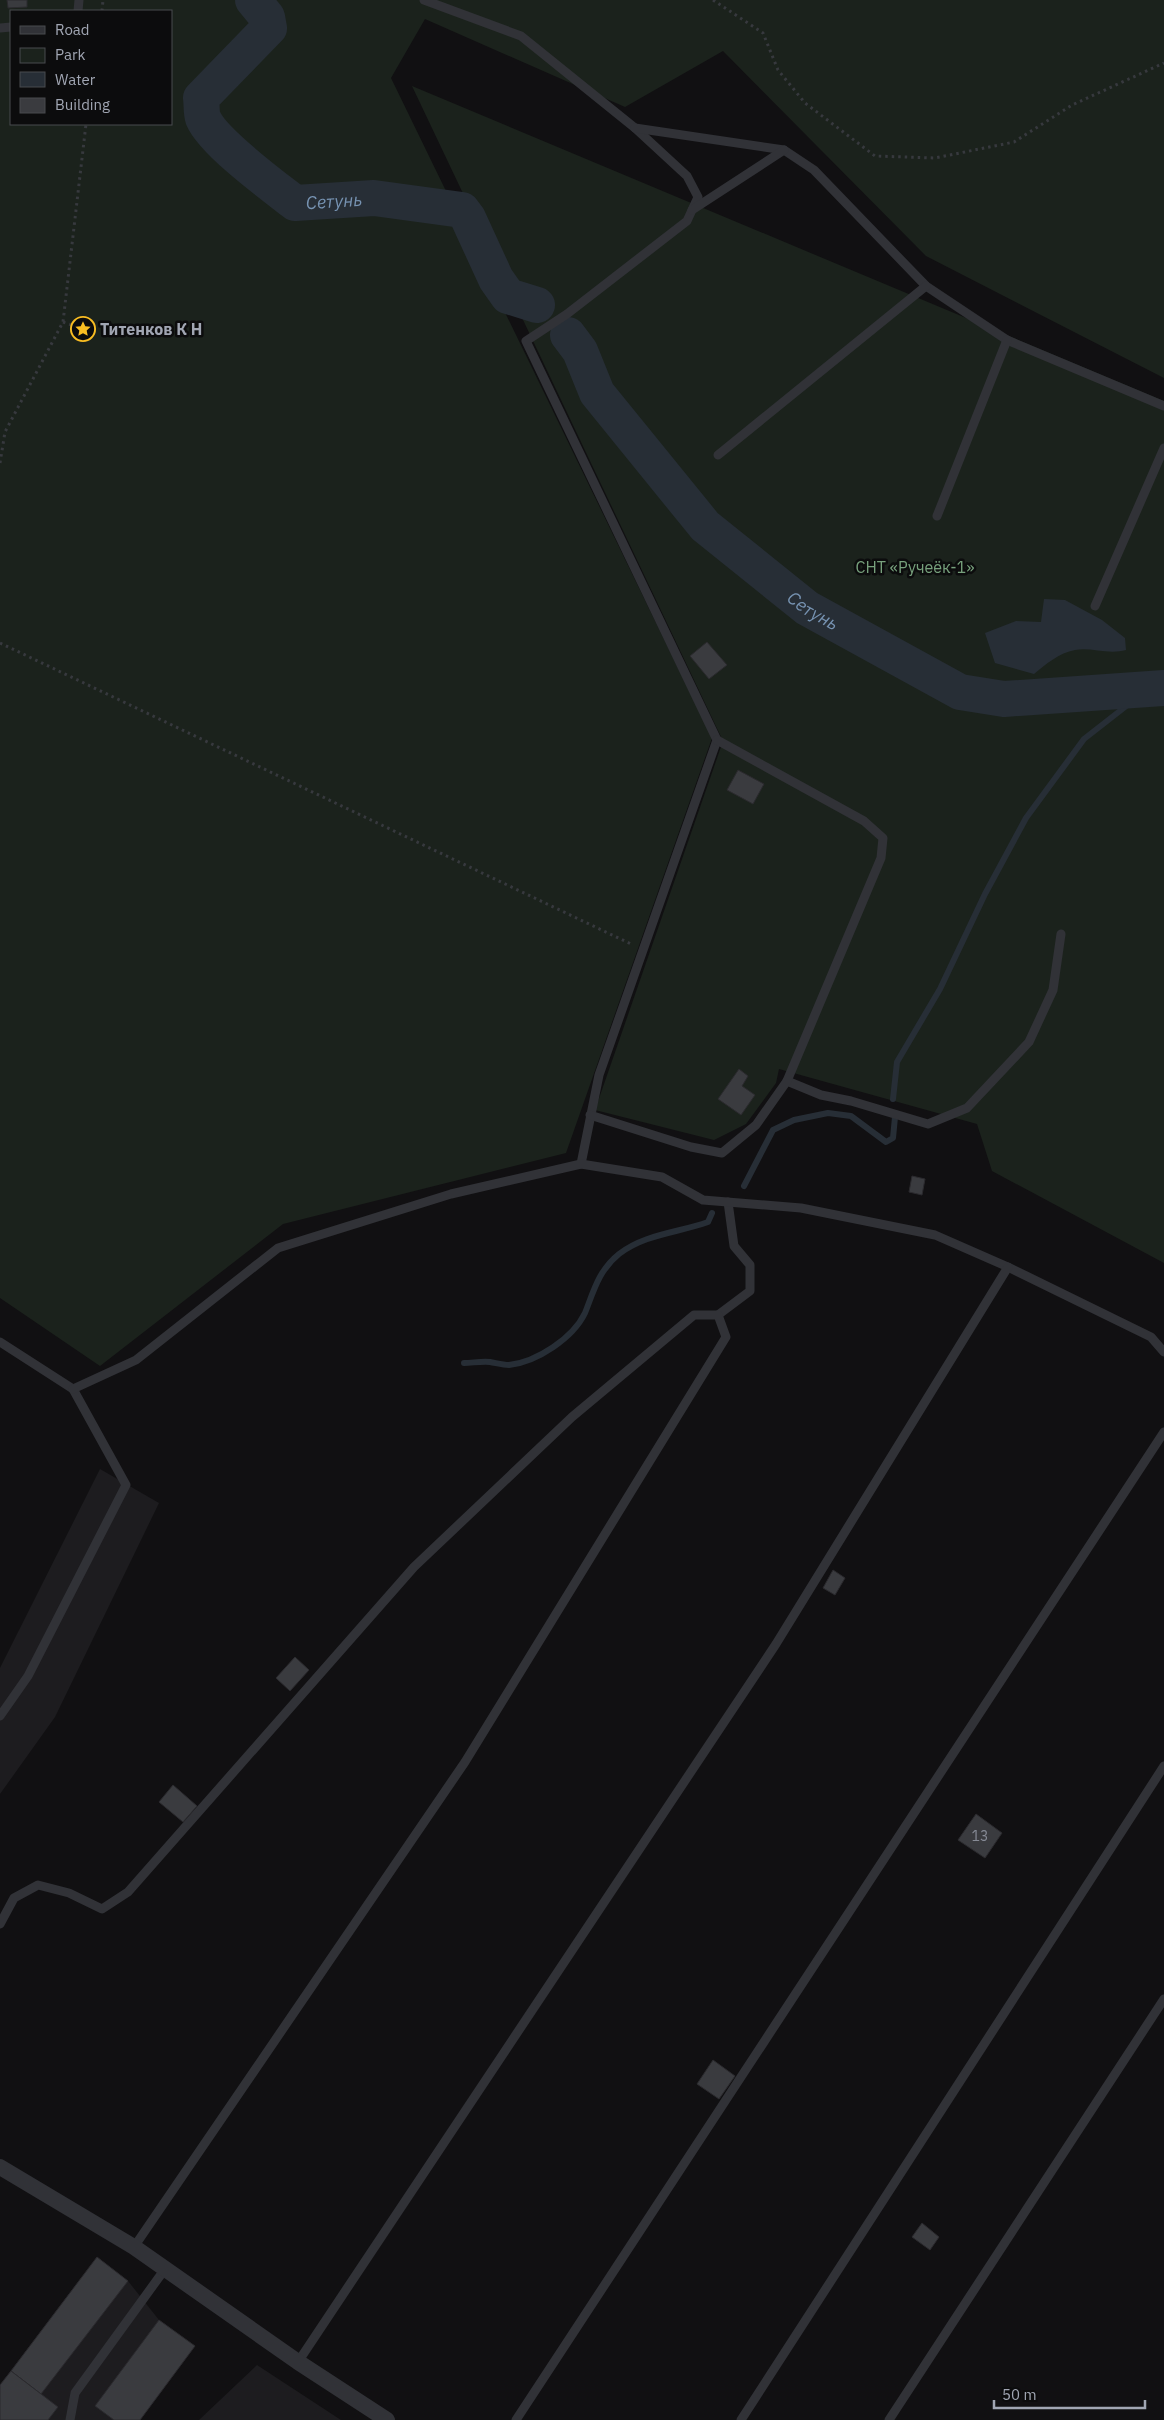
<svg xmlns="http://www.w3.org/2000/svg" width="1164" height="2420" viewBox="0 0 1164 2420" font-family="'IBM Plex Sans',sans-serif">
	<rect width="100%" height="100%" fill="#111012"/>
	<g fill="#1d1c1f">
		<polygon points="100,1469 159,1503 55,1717 0,1794 0,1668"/>
		<polygon points="97,2257 128,2281 159,2320 195,2346 140,2420 0,2420 0,2385"/>
		<polygon points="257,2365 341,2420 199,2420"/>
	</g>
	<g fill="#1b221c" fill-rule="evenodd">
		<path d="M0,0H1164V378L926,256L723,51L625,107L425,19L391,78L712,738L566,1153L283,1224L100,1366L0,1298ZM11,11H171V124H11Z"/>
		<polygon points="412,86 1164,401 1164,1263 992,1171 977,1124 779,1069 776,1083 746,1124 714,1140 595,1110 723,741"/>
	</g>
	<path fill="#272e36" d="M1044,599L1065,600L1102,620L1125,638L1126,650C1108,655 1091,647 1075,650C1059,653 1046,664 1034,674L995,663L985,633L1016,621L1041,622Z"/>
	<g fill="none" stroke-linecap="round" stroke-linejoin="round">
		<g stroke="#272e36" stroke-width="6">
			<polyline points="893,1099 897,1062 940,989 985,894 1026,818 1084,739 1148,689"/>
			<polyline points="744,1186 773,1130 794,1120 828,1113 851,1116 886,1142 893,1138 895,1117"/>
			<path d="M464,1363C472,1363 482,1361 490,1362C496,1363 503,1365 509,1365C537,1362 573,1338 585,1313C594,1290 599,1270 619,1254C645,1234 677,1233 708,1222L712,1213"/>
		</g>
		<g stroke="#272e36" stroke-width="36">
			<path id="s1" d="M253,0L267,17L269,28L201,98C202,104 201,112 203,118C213,142 273,186 295,203L374,198L462,210L468,218L496,279L508,296L537,305"/>
			<path id="s2" d="M568,335L580,351L597,393L705,526L807,608L960,692L1004,699L1164,688"/>
		</g>
	</g>
	<g fill="#3a3b3f" stroke="#2b2a2e">
		<polygon points="7,0 27,0 27,7 8,8"/>
		<polygon points="707,642 727,665 709,679 690,656"/>
		<polygon points="738,770 764,784 753,804 727,790"/>
		<polygon points="739,1069 748,1076 742,1086 755,1095 741,1115 718,1099"/>
		<polygon points="912,1176 925,1179 922,1195 909,1192"/>
		<polygon points="833,1570 845,1578 835,1595 823,1588"/>
		<polygon points="295,1657 309,1670 290,1691 276,1678"/>
		<polygon points="173,1785 197,1806 183,1822 159,1802"/>
		<polygon points="976,1814 1002,1833 985,1858 958,1840"/>
		<polygon points="713,2060 735,2076 719,2099 697,2084"/>
		<polygon points="922,2223 939,2237 930,2250 912,2237"/>
		<polygon points="97,2257 128,2281 41,2394 11,2371"/>
		<polygon points="159,2320 195,2346 140,2420 114,2420 95,2406"/>
		<polygon points="11,2371 58,2407 48,2420 0,2420 0,2385"/>
	</g>
	<g fill="none" stroke-linecap="round" stroke-linejoin="round">
		<g stroke="#37393e" stroke-width="3" stroke-dasharray="2.5 4" stroke-linecap="butt">
			<polyline points="713,0 763,33 778,70 805,103 875,156 935,158 1014,142 1072,105 1164,63"/>
			<polyline points="102,11 103,0"/>
			<polyline points="63,322 83,329"/>
			<polyline points="0,463 5,432 63,322 86,124"/>
			<polyline points="0,643 631,944"/>
		</g>
		<g stroke="#313237" stroke-width="9">
			<polyline points="424,0 521,36 635,128 687,176 698,197 687,221 567,314 526,341 717,740 599,1075 581,1164"/>
			<polyline points="78,11 79,0"/>
			<polyline points="0,28 11,27"/>
			<polyline points="635,128 784,150 814,170 926,286 1007,340 1164,406"/>
			<polyline points="692,210 784,150"/>
			<polyline points="718,455 926,286"/>
			<polyline points="937,516 1007,340"/>
			<polyline points="1095,606 1164,448"/>
			<polyline points="787,1081 821,1095 851,1101 928,1124 967,1108 1029,1042 1053,990 1061,934"/>
			<polyline points="590,1115 691,1147 722,1153 756,1125 787,1081 881,858 883,838 864,821 717,740"/>
			<polyline points="718,1315 750,1291 750,1265 734,1246 728,1202"/>
			<polyline points="0,1342 73,1389 126,1485 28,1676 0,1716"/>
			<polyline points="73,1389 136,1360 278,1248 451,1194 581,1164 662,1177 703,1200 801,1208 935,1235 1008,1267 1151,1337 1164,1352"/>
			<polyline points="0,1924 14,1898 38,1885 69,1893 102,1909 128,1892 414,1567 572,1417 694,1315 718,1315 726,1337 465,1762 134,2247"/>
			<polyline points="298,2362 776,1644 1008,1267"/>
			<polyline points="70,2420 75,2393 165,2269"/>
			<polyline points="516,2420 1164,1432"/>
			<polyline points="741,2420 1164,1766"/>
			<polyline points="889,2420 1164,1999"/>
		</g>
		<polyline stroke="#313237" stroke-width="16" points="0,2167 134,2247 298,2362 387,2420"/>
	</g>
	<defs>
		<symbol id="sight-ring" viewBox="-11 -11 22 22"><circle r="9.5" fill="#0c0c0d" stroke="#f9bd22" stroke-width="1.5"/><path d="M0-6L1.8-2.2L6-1.7L2.9 1.2L3.7 5.4L0 3.3L-3.7 5.4L-2.9 1.2L-6-1.7L-1.8-2.2Z" fill="#f9bd22"/></symbol>
	</defs>
	<g fill-rule="evenodd">
		<use href="#sight-ring" x="69" y="315" width="28" height="28"/>
	</g>
	<g text-anchor="middle" dominant-baseline="central" stroke-width="5" stroke-linejoin="round" paint-order="stroke">
		<g font-size="14" fill="#878b96">
			<text x="980" y="1836">13</text>
		</g>
		<g font-size="16" font-weight="bold" fill="#a1a6b3" stroke="#0c0c0d" text-anchor="start">
			<text x="100" y="329">Титенков К Н</text>
		</g>
		<g font-size="16" fill="#77a07c" stroke="#0c0c0d">
			<text x="915" y="567">СНТ «Ручеёк-1»</text>
		</g>
		<g font-size="18" font-style="italic" fill="#7692b1" stroke="#0c0c0d">
			<text stroke="none"><textPath href="#s1" startOffset="316">Сетунь</textPath></text>
			<text stroke="none"><textPath href="#s2" startOffset="374">Сетунь</textPath></text>
		</g>
	</g>
	<rect x="10" y="10" width="162" height="115" fill="#0c0c0d" stroke="#484a4f"/>
	<rect x="20" y="26" width="25" height="8" fill="#313237" stroke="#484a4f"/>
	<text x="55" y="35" font-size="15" fill="#a1a6b3">Road</text>
	<rect x="20" y="48" width="25" height="15" fill="#1b221c" stroke="#484a4f"/>
	<text x="55" y="60" font-size="15" fill="#a1a6b3">Park</text>
	<rect x="20" y="72" width="25" height="15" fill="#272e36" stroke="#484a4f"/>
	<text x="55" y="85" font-size="15" fill="#a1a6b3">Water</text>
	<rect x="20" y="98" width="25" height="15" fill="#3a3b3f" stroke="#484a4f"/>
	<text x="55" y="110" font-size="15" fill="#a1a6b3">Building</text>
	<path d="M994 2400v8h151v-8" fill="none" stroke="#a1a6b3" stroke-width="2.5"/>
	<text x="1002" y="2400" font-size="15" fill="#a1a6b3" stroke="#0c0c0d" stroke-width="4" paint-order="stroke">50 m</text>
</svg>
